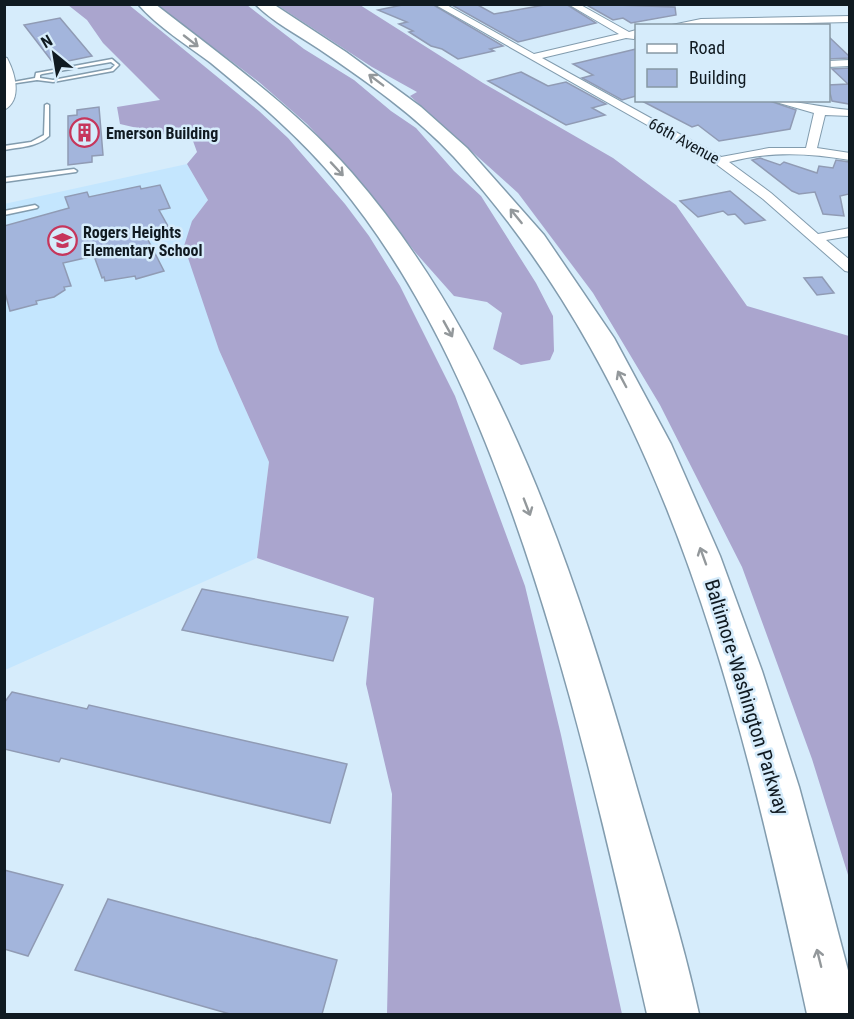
<svg xmlns="http://www.w3.org/2000/svg" width="854" height="1019" viewBox="0 0 854 1019" font-family="'Roboto Condensed',sans-serif">
	<rect width="100%" height="100%" fill="#d6ecfb"/>
	<polygon fill="#c4e6fe" points="187,164 208,200 192,221 203,299 219,350 269,462 257,558 5,670 4,204"/>
	<g fill="#aaa5ce">
		<polygon points="53,5 129,5 160,30 259,111 288,138 345,204 369,236 400,286 455,396 525,586 561,735 622,1014 387,1014 392,794 366,684 374,598 257,558 269,462 219,350 184,246 192,221 208,200 187,164 197,152 193,141 120,124 117,107 160,100 103,43 87,20 68,5"/>
		<polygon points="157,5 247,5 304,49 354,80 391,111 416,128 454,171 481,196 536,283 553,316 554,351 550,360 521,365 493,349 502,313 487,302 454,296 415,252 353,173 307,124 259,82"/>
		<polygon points="277,5 360,5 483,83 613,158 676,205 747,306 849,336 849,878 812,759 742,567 660,405 593,293 518,193 410,96 417,92 372,67"/>
	</g>
	<g fill="#a3b5dc" stroke="#909bb4" stroke-width="1.5">
		<polygon points="407,4 432,4 503,46 490,49 494,51 458,59 442,49 431,46 409,32 413,31 399,24 407,22 378,10"/>
		<polygon points="450,4 476,4 494,14 550,4 566,4 596,23 518,42"/>
		<polygon points="585,4 675,7 676,15 631,23 623,18 613,20"/>
		<polygon points="60,18 92,56 54,64 24,25"/>
		<polygon points="828,36 849,56 849,58 828,59"/>
		<polygon points="636,49 636,96 622,100 582,78 593,75 573,64"/>
		<polygon points="849,68 849,104 832,101 828,85 848,84 832,69"/>
		<polygon points="521,72 548,86 566,82 606,104 592,108 605,115 566,125 488,81"/>
		<polygon points="640,100 767,100 796,110 790,129 719,141 698,125 692,127"/>
		<polygon points="99,107 103,155 92,156 92,162 68,165 68,116 77,115 77,110"/>
		<polygon points="760,158 780,165 784,162 817,173 819,166 833,168 836,160 849,162 849,194 840,196 844,216 823,214 815,192 799,194 792,191 752,160"/>
		<polygon points="160,185 170,208 159,210 169,228 145,234 164,271 136,279 135,276 105,281 104,277 102,278 94,256 63,263 71,286 64,287 65,290 54,297 36,301 37,304 10,311 4,289 4,226 69,208 65,197 87,192 89,197 140,186 141,189"/>
		<polygon points="730,191 765,220 745,224 735,214 728,215 723,211 698,217 680,201"/>
		<polygon points="822,277 834,293 817,295 804,278"/>
		<polygon points="202,589 348,617 333,661 182,630"/>
		<polygon points="12,692 87,709 89,705 347,764 330,823 61,758 59,762 4,749 4,703"/>
		<polygon points="4,870 63,885 28,956 4,949"/>
		<polygon points="108,899 337,960 322,1014 230,1014 75,970"/>
	</g>
	<g fill="none" stroke-linecap="round" stroke-linejoin="round">
		<defs>
			<g id="service">
				<path d="M112,59L119,65L113,71L53,82L37,80L10,84L8,83L35,78L36,73L42,72ZM111,62L115,65L111,69L53,80L40,78V75L42,74Z"/>
				<path d="M47,104L49,105V136C37,147 20,147 4,150V146L31,142L44,135L45,105Z"/>
				<polygon points="74,169 77,171 76,172 4,182 4,178"/>
				<polygon points="35,205 38,207 37,208 4,215 4,211"/>
			</g>
			<g id="minor">
				<path d="M434,4H445L534,54L619,34L568,4H579L629,32L636,30L634,39L626,38L542,58L721,157L769,148H806L814,113L769,100C796,100 822,108 850,110V116L825,115L817,148L850,153V160C809,153 770,151 729,162L771,193L818,234L850,228V236L826,240L850,260V272L845,271L763,199L716,164Z"/>
				<polygon points="850,16 850,22 667,26 701,19"/>
				<path d="M4,57L7,58C15,73 23,100 4,110Z"/>
				<polygon points="850,60 850,66 828,67 828,61"/>
			</g>
			<g id="motorway">
				<path d="M138,4H155C223,57 295,108 352,173C501,344 577,578 638,792C659,865 683,940 699,1014H647C609,847 571,679 514,518C472,399 419,281 338,183C301,138 256,100 211,63C187,45 158,27 138,4Z"/>
				<path d="M255,4H273L346,52L421,107L467,148L544,235L614,338L671,444L720,556L762,671L799,787L830,902L850,978V1014H807C741,710 669,393 454,157C415,115 366,81 319,49C298,35 273,22 255,4Z"/>
			</g>
		</defs>
		<use href="#service" stroke="#829cae" stroke-width="3"/>
		<use href="#minor" stroke="#829cae" stroke-width="2"/>
		<use href="#motorway" stroke="#829cae" stroke-width="3"/>
		<use href="#service" fill="#fff" fill-rule="evenodd"/>
		<use href="#minor" fill="#fff" fill-rule="evenodd"/>
		<use href="#motorway" fill="#fff" fill-rule="evenodd"/>
	</g>
	<defs><path id="oneway-shaft" d="M-6 0H5M1.5-3L5.5 0L1.5 3" fill="none" stroke-width="1.6" stroke-linecap="round" stroke-linejoin="round" transform="scale(1.5)"/></defs>
	<g stroke="#93989b">
		<use href="#oneway-shaft" transform="translate(191 41) rotate(38)"/>
		<use href="#oneway-shaft" transform="translate(376 80) rotate(-143)"/>
		<use href="#oneway-shaft" transform="translate(337 169) rotate(47)"/>
		<use href="#oneway-shaft" transform="translate(516 216) rotate(-129)"/>
		<use href="#oneway-shaft" transform="translate(448 329) rotate(61)"/>
		<use href="#oneway-shaft" transform="translate(622 379) rotate(-118)"/>
		<use href="#oneway-shaft" transform="translate(527 507) rotate(69)"/>
		<use href="#oneway-shaft" transform="translate(703 556) rotate(-110)"/>
		<use href="#oneway-shaft" transform="translate(819 958) rotate(-104)"/>
	</g>
	<defs>
		<symbol id="building-ring" viewBox="-11 -11 22 22"><circle r="9.5" fill="#d6ecfb" stroke="#c6365c" stroke-width="1.5"/><path d="M-4-6H4V6H1V3H-1V6H-4ZM-2.5-4.3h1.7v1.8h-1.7ZM.8-4.3h1.7v1.8H.8ZM-2.5-1h1.7V.8h-1.7ZM.8-1h1.7V.8H.8Z" fill="#c6365c"/></symbol>
		<symbol id="school-ring" viewBox="-11 -11 22 22"><circle r="9.5" fill="#d6ecfb" stroke="#c6365c" stroke-width="1.5"/><path d="M0-5L7-2L0 1L-7-2ZM-4 1L0 2.5L4 1V4Q0 6-4 4Z" fill="#c6365c"/></symbol>
	</defs>
	<g fill-rule="evenodd">
		<use href="#building-ring" x="68" y="116" width="33" height="33"/>
		<use href="#school-ring" x="46" y="224" width="33" height="33"/>
	</g>
	<g text-anchor="middle" dominant-baseline="central" stroke-width="5" stroke-linejoin="round" paint-order="stroke">
		<g font-size="16" font-weight="bold" fill="#101a21" stroke="#d6ecfb" text-anchor="start">
			<text x="106" y="133">Emerson Building</text>
			<text x="83" y="232">Rogers Heights<tspan x="83" dy="18">Elementary School</tspan></text>
		</g>
		<g font-size="16" fill="#101a21" stroke="#d6ecfb">
			<text transform="translate(684 141) rotate(29)">66th Avenue</text>
		</g>
		<g font-size="20" fill="#101a21" stroke="#d6ecfb">
			<text transform="translate(747 697) rotate(73)">Baltimore-Washington Parkway</text>
		</g>
	</g>
	<rect width="854" height="1019" fill="none" stroke="#101a21" stroke-width="12"/>
	<rect x="635" y="24" width="195" height="78" fill="#d6ecfb" stroke="#8798a4" stroke-width="1.5"/>
	<rect x="647" y="44" width="30" height="9" fill="#ffffff" stroke="#8798a4" stroke-width="1.5"/>
	<text x="689" y="54" font-size="18" fill="#101a21">Road</text>
	<rect x="647" y="69" width="30" height="18" fill="#a3b5dc" stroke="#8798a4" stroke-width="1.5"/>
	<text x="689" y="84" font-size="18" fill="#101a21">Building</text>
	<g transform="translate(54 54) rotate(330)" stroke="#d6ecfb" stroke-width="4.5" paint-order="stroke">
	<path d="M0-4.5L10 22L0 15L-10 22Z" fill="#101a21"/>
	<text y="-9" font-size="16" font-weight="bold" text-anchor="middle" fill="#101a21">N</text>
	</g>
</svg>
